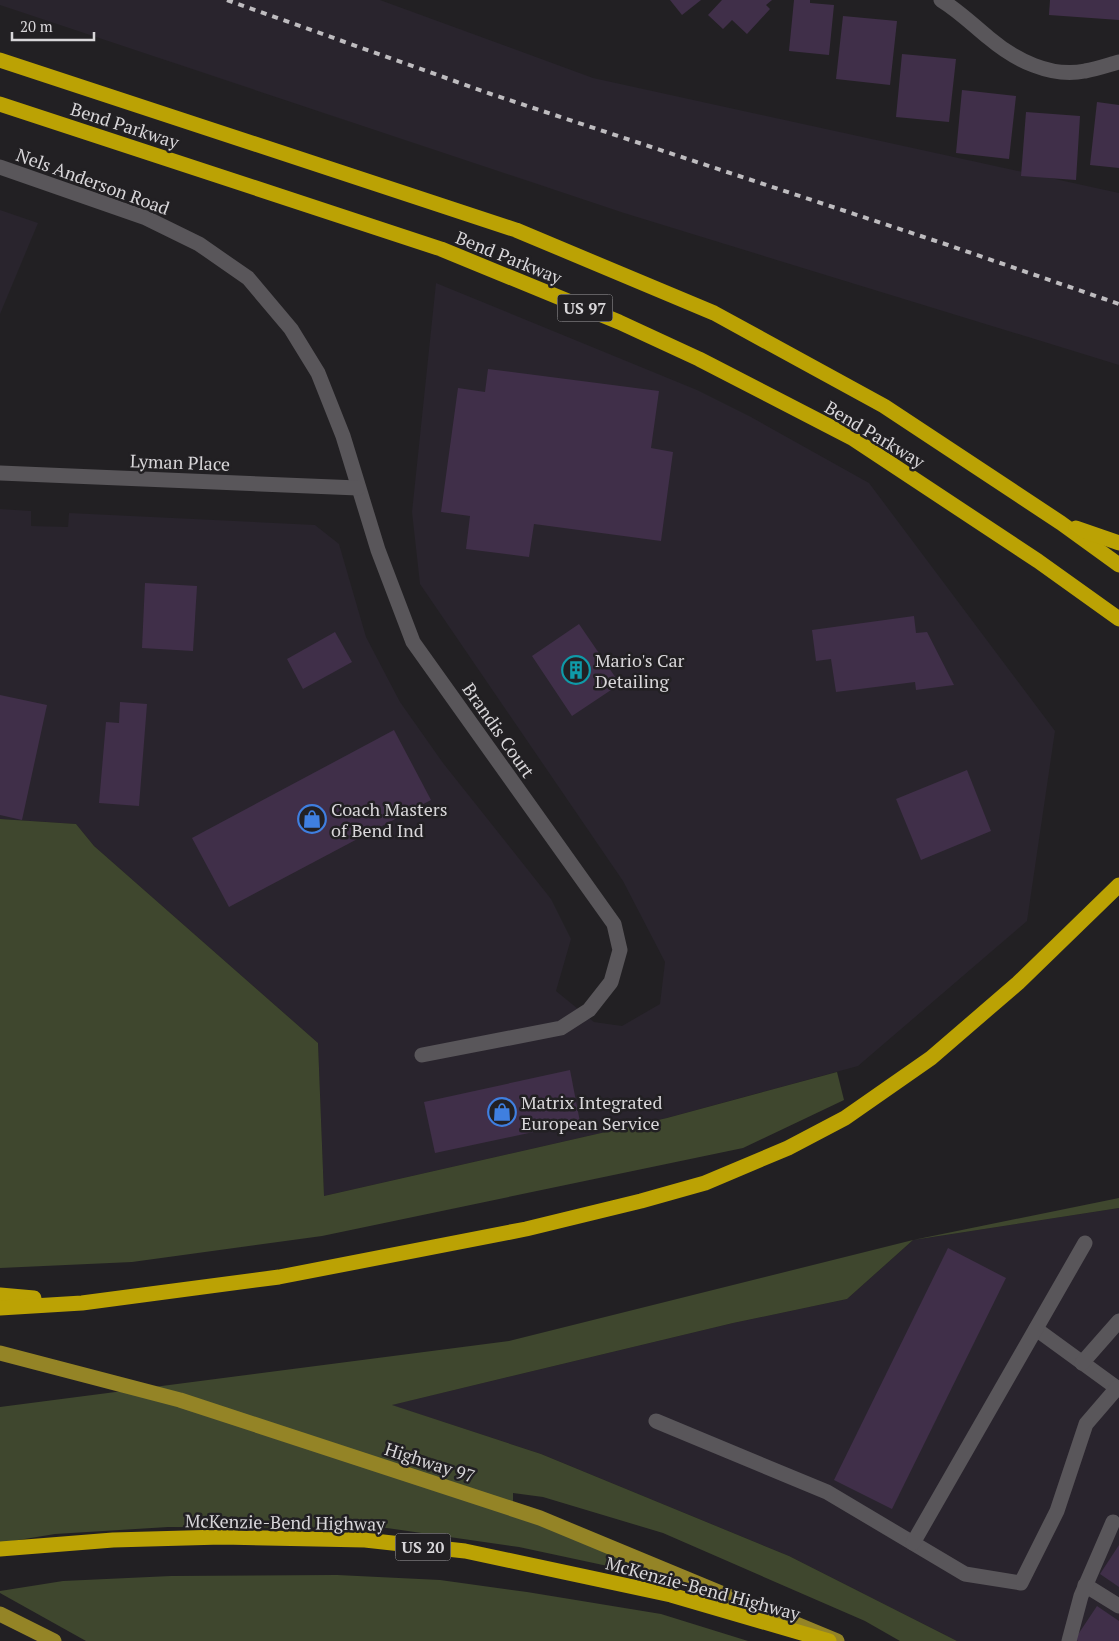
<svg xmlns="http://www.w3.org/2000/svg" width="1119" height="1641" viewBox="0 0 1119 1641" font-family="'PT Serif',serif">
	<rect width="100%" height="100%" fill="#222023"/>
	<g fill="#29242d">
		<polygon points="0,0 380,0 593,78 1119,193 1119,365 624,213 0,5"/>
		<polygon points="0,210 38,223 0,314"/>
		<polygon points="436,283 697,390 751,417 869,483 1055,731 1027,921 858,1066 667,1118 324,1196 318,1043 94,846 76,824 0,819 0,509 31,511 31,526 68,527 69,513 315,525 339,544 366,637 400,702 443,763 551,899 571,939 556,991 594,1022 622,1026 660,1004 665,962 623,881 420,584 412,512"/>
		<polygon points="1119,1208 1119,1641 957,1641 789,1556 541,1454 391,1405 733,1323 847,1299 913,1240"/>
	</g>
	<g fill="#3f472e">
		<polygon points="0,819 76,824 94,846 318,1043 324,1196 667,1118 837,1072 844,1100 743,1148 322,1236 132,1262 0,1268"/>
		<polygon points="1119,1198 1119,1208 913,1240 847,1299 733,1323 392,1405 541,1454 789,1556 957,1641 900,1641 865,1621 663,1533 543,1497 513,1493 513,1514 671,1567 645,1574 519,1547 387,1528 168,1527 55,1534 0,1543 0,1407 509,1341 913,1240"/>
		<polygon points="337,1575 440,1580 527,1592 661,1614 748,1641 86,1641 0,1593 0,1591 63,1581 171,1576"/>
	</g>
	<g fill="#402f49">
		<polygon points="670,0 701,0 682,15"/>
		<polygon points="722,0 772,0 766,5 770,9 747,34 732,20 723,29 708,15"/>
		<polygon points="794,0 810,0 810,3 834,5 829,55 789,51"/>
		<polygon points="1050,0 1119,0 1119,20 1049,15"/>
		<polygon points="843,16 897,21 890,85 836,79"/>
		<polygon points="902,54 956,59 949,122 896,117"/>
		<polygon points="962,90 1016,96 1009,159 956,153"/>
		<polygon points="1097,102 1119,105 1119,168 1090,165"/>
		<polygon points="1026,112 1080,116 1076,180 1021,176"/>
		<polygon points="488,369 659,391 651,448 673,452 661,541 534,524 529,557 466,549 470,516 441,512 458,388 485,392"/>
		<polygon points="145,583 197,586 193,651 142,648"/>
		<polygon points="914,616 916,633 927,632 954,685 916,690 915,682 836,692 831,659 816,661 812,630"/>
		<polygon points="579,624 620,684 572,716 532,656"/>
		<polygon points="335,632 352,662 303,689 287,659"/>
		<polygon points="0,695 47,705 22,820 0,815"/>
		<polygon points="120,702 147,704 139,806 99,803 106,722 119,723"/>
		<polygon points="394,730 431,800 229,907 192,838"/>
		<polygon points="967,770 991,831 921,860 896,799"/>
		<polygon points="570,1070 580,1122 435,1153 424,1102"/>
		<polygon points="948,1248 1006,1278 892,1509 834,1480"/>
		<polygon points="1119,1545 1119,1587 1100,1574"/>
		<polygon points="1097,1606 1119,1621 1119,1641 1078,1641 1075,1639"/>
	</g>
	<g fill="none" stroke-linecap="round" stroke-linejoin="round">
		<g stroke="#59565a" stroke-width="15">
			<path d="M941,0C959,11 973,25 989,38C1015,60 1051,78 1085,71C1097,69 1108,65 1119,62"/>
			<polyline points="0,167 146,218 199,244 248,278 291,329 318,373 343,436 378,550 413,642 614,924 620,950 611,982 589,1010 561,1028 422,1055"/>
			<polyline points="0,473 358,488"/>
			<polyline points="1036,1329 1117,1388"/>
			<polyline points="1082,1363 1119,1321"/>
			<polyline points="656,1421 827,1492 965,1574 1021,1583 1057,1511 1086,1424 1117,1388 1119,1389"/>
			<polyline points="913,1543 1085,1243"/>
			<polyline points="1085,1585 1119,1606"/>
			<polyline points="1069,1641 1081,1596 1113,1522"/>
		</g>
		<g stroke="#948426" stroke-width="15">
			<polyline points="0,1353 180,1400 540,1518 837,1641"/>
			<polyline points="0,1614 54,1641"/>
		</g>
		<g stroke="#bba204" stroke-width="15">
			<polyline points="0,60 516,230 714,313 884,406 1061,523 1119,565"/>
			<polyline points="0,104 441,249 619,322 699,359 852,438 1038,561 1119,619"/>
			<polyline points="1076,528 1119,543"/>
			<polyline points="0,1295 34,1298"/>
			<polyline points="0,1308 82,1303 279,1277 526,1229 641,1201 705,1183 788,1148 845,1118 931,1058 1018,983 1119,885"/>
			<polyline points="0,1549 113,1540 222,1537 365,1540 465,1551 671,1595 829,1641"/>
		</g>
		<polyline stroke="#bebcbf" stroke-width="4" stroke-dasharray="6 6" stroke-linecap="butt" points="227,0 491,94 948,245 1119,304"/>
	</g>
	<defs>
		<symbol id="building-ring" viewBox="-11 -11 22 22"><circle r="9.5" fill="#222023" stroke="#0f9aa8" stroke-width="1.5"/><path d="M-4-6H4V6H1V3H-1V6H-4ZM-2.5-4.3h1.7v1.8h-1.7ZM.8-4.3h1.7v1.8H.8ZM-2.5-1h1.7V.8h-1.7ZM.8-1h1.7V.8H.8Z" fill="#0f9aa8"/></symbol>
		<symbol id="shop-ring" viewBox="-11 -11 22 22"><circle r="9.5" fill="#222023" stroke="#3f7fe0" stroke-width="1.5"/><path d="M-5-2.5h2.3a2.7 3.5 0 0 1 5.4 0H5L5.5 6h-11ZM-1.5-2.5h3a1.5 2.3 0 0 0-3 0Z" fill="#3f7fe0"/></symbol>
	</defs>
	<g fill-rule="evenodd">
		<use href="#building-ring" x="560" y="654" width="32" height="32"/>
		<use href="#shop-ring" x="296" y="803" width="32" height="32"/>
		<use href="#shop-ring" x="486" y="1096" width="32" height="32"/>
	</g>
	<g text-anchor="middle" dominant-baseline="central" stroke-width="5" stroke-linejoin="round" paint-order="stroke">
		<g fill="#222023" stroke="#a19fa2" stroke-width="1">
			<rect x="557.5" y="294.5" width="55" height="27" rx="4"/>
			<rect x="395.5" y="1533.5" width="55" height="27" rx="4"/>
		</g>
		<g font-size="16" font-weight="bold" fill="#d8d6d9">
			<text x="585" y="308">US 97</text>
			<text x="423" y="1547">US 20</text>
		</g>
		<g font-size="18" fill="#d8d6d9" stroke="#222023">
			<text transform="translate(125 125) rotate(18)">Bend Parkway</text>
			<text transform="translate(93 181) rotate(20)">Nels Anderson Road</text>
			<text transform="translate(509 257) rotate(22)">Bend Parkway</text>
			<text transform="translate(875 434) rotate(31)">Bend Parkway</text>
			<text transform="translate(180 462) rotate(2)">Lyman Place</text>
			<text transform="translate(499 730) rotate(55)">Brandis Court</text>
			<text transform="translate(430 1462) rotate(18)">Highway 97</text>
			<text transform="translate(285 1522) rotate(1)">McKenzie-Bend Highway</text>
			<text transform="translate(703 1588) rotate(15)">McKenzie-Bend Highway</text>
		</g>
		<g font-size="18" fill="#d8d6d9" stroke="#222023" text-anchor="start">
			<text x="595" y="660">Mario's Car<tspan x="595" dy="21">Detailing</tspan></text>
			<text x="331" y="809">Coach Masters<tspan x="331" dy="21">of Bend Ind</tspan></text>
			<text x="521" y="1102">Matrix Integrated<tspan x="521" dy="21">European Service</tspan></text>
		</g>
	</g>
	<path d="M12 32v8h82v-8" fill="none" stroke="#d8d6d9" stroke-width="2.5"/>
	<text x="20" y="32" font-size="15" fill="#d8d6d9" stroke="#222023" stroke-width="4" paint-order="stroke">20 m</text>
</svg>
